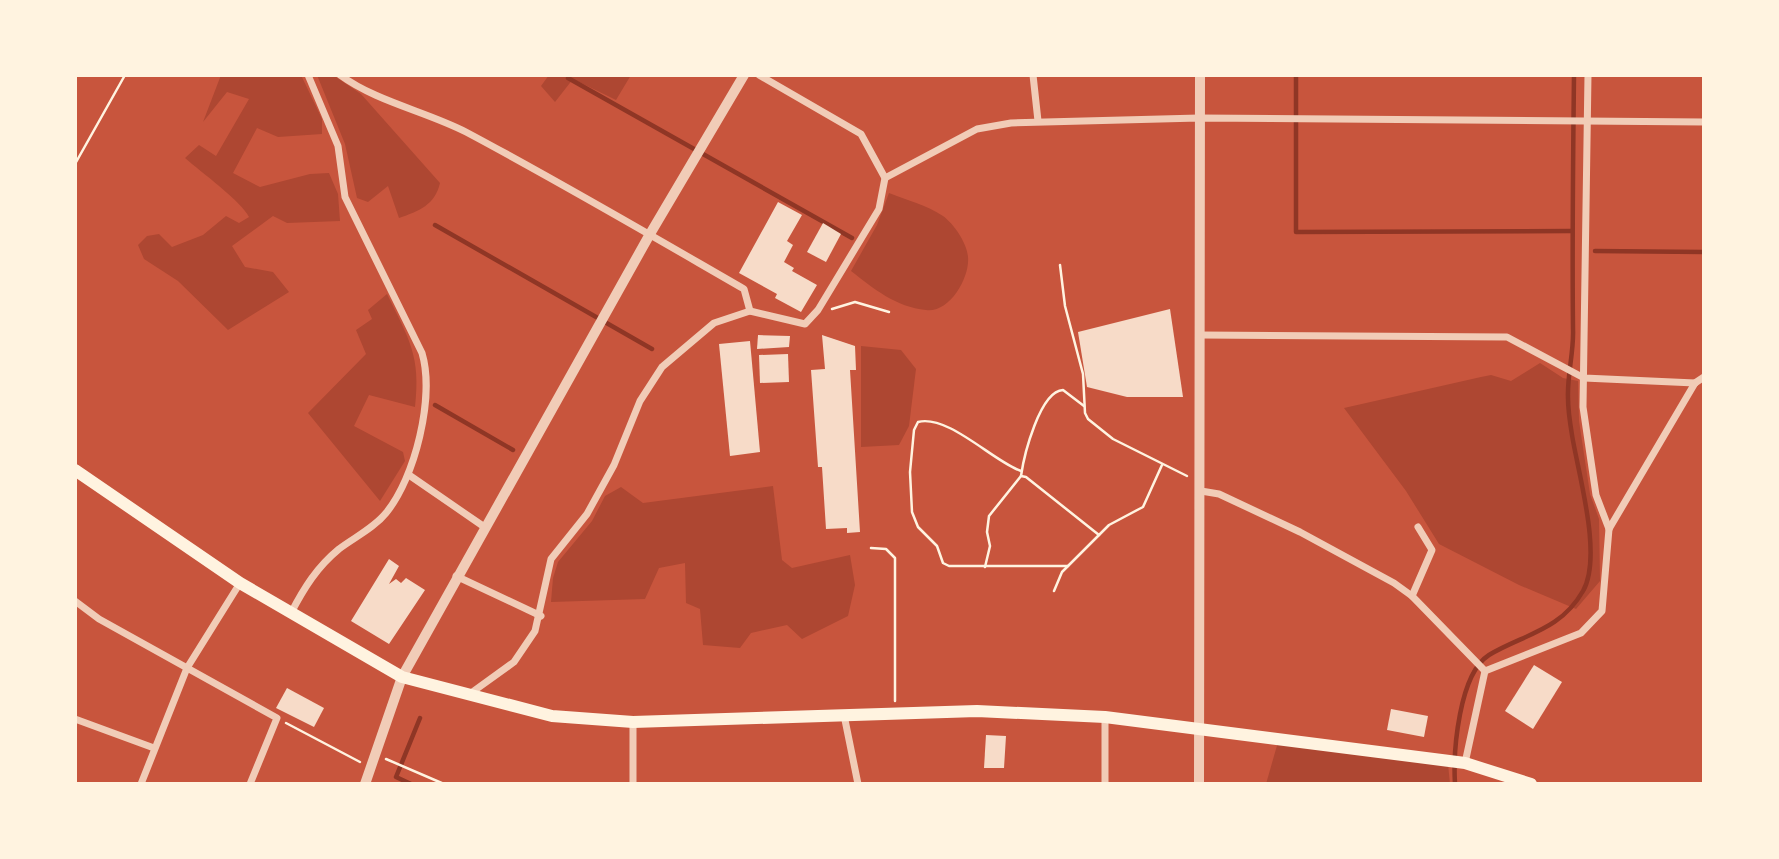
<svg xmlns="http://www.w3.org/2000/svg" width="1779" height="859" viewBox="0 0 1779 859" font-family="Arial,sans-serif">
	<rect width="100%" height="100%" fill="#c8553d"/>
	<g fill="#ae4732">
		<path d="M221,75H301L322,119V134L278,137L257,128L233,173L260,187L310,174L329,173L338,194L340,221L287,223L273,216L232,246L245,267L273,272L289,292L228,330L178,281L144,259L138,245L147,236L159,234L172,247L203,235L226,216L239,223L249,217C241,201 201,172 185,158L199,145L216,156L249,99L227,92L203,122Z"/>
		<path d="M317,75H333L361,94L440,183C435,205 419,211 399,218L388,186L368,202L357,198L345,144Z"/>
		<polygon points="549,75 631,75 616,100 573,79 555,102 541,86"/>
		<path d="M889,193C906,200 927,205 943,216C954,224 967,243 968,257C970,277 950,313 926,310C896,307 874,289 851,271L877,225Z"/>
		<path d="M387,294C409,339 421,356 415,407L369,395L354,426L403,452L405,461L380,501L308,413L366,354L356,330L372,319L368,310Z"/>
		<polygon points="861,346 901,350 916,369 909,426 899,445 861,447"/>
		<polygon points="1540,363 1563,378 1578,381 1579,421 1590,494 1599,519 1600,581 1576,609 1519,585 1439,544 1406,491 1344,408 1481,377 1491,375 1511,381"/>
		<polygon points="773,486 782,560 792,568 850,555 855,585 848,616 802,639 787,625 751,633 740,648 703,645 700,609 686,603 685,563 659,568 645,599 551,602 553,578 558,562 592,521 605,496 621,487 643,503"/>
		<polygon points="1278,742 1448,764 1450,784 1266,784"/>
	</g>
	<g fill="none" stroke-linecap="round" stroke-linejoin="round">
		<g stroke="#8f3625" stroke-width="4.5">
			<polyline points="1296,75 1296,232 1571,231"/>
			<polyline points="568,78 852,238"/>
			<polyline points="435,225 652,349"/>
			<polyline points="1595,251 1704,252"/>
			<polyline points="435,405 513,450"/>
			<polyline points="411,784 396,777 420,718"/>
			<path d="M1455,784C1453,751 1459,674 1489,655C1524,634 1560,631 1583,591C1603,556 1578,473 1572,435C1570,423 1568,410 1568,398C1567,375 1574,352 1573,329C1572,244 1573,160 1574,75"/>
		</g>
	</g>
	<g fill="#f7dbc8">
		<polygon points="778,202 802,215 787,241 793,245 784,262 794,268 792,271 817,285 801,312 775,298 777,294 739,273"/>
		<polygon points="823,223 841,234 826,262 807,252"/>
		<polygon points="1170,309 1183,397 1127,397 1087,387 1078,332"/>
		<polygon points="758,335 790,336 789,347 757,349"/>
		<polygon points="822,335 855,346 856,370 850,370 860,532 847,533 847,528 826,529 822,467 818,467 811,370 825,369"/>
		<polygon points="750,341 760,452 730,456 719,344"/>
		<polygon points="788,354 789,382 760,383 759,355"/>
		<polygon points="389,559 399,566 389,584 396,579 401,583 406,578 425,590 389,644 351,621"/>
		<polygon points="1534,665 1562,682 1533,729 1505,711"/>
		<polygon points="287,688 324,708 314,727 276,708"/>
		<polygon points="1391,709 1428,716 1424,737 1387,730"/>
		<polygon points="986,735 1006,736 1004,768 984,768"/>
	</g>
	<g fill="none" stroke-linecap="round" stroke-linejoin="round">
		<g stroke="#fff3e0" stroke-width="2.5">
			<polyline points="75,164 125,75"/>
			<polyline points="1060,265 1065,306 1083,374 1085,413 1088,419 1113,439 1187,476"/>
			<polyline points="832,309 855,302 889,312"/>
			<path d="M1084,406L1063,390C1040,391 1024,455 1021,476L1026,477L1099,535"/>
			<path d="M1021,471C994,462 948,414 918,422L914,430L910,472L912,512L918,527L937,546L943,563L949,566H1068"/>
			<polyline points="871,548 886,549 895,558 895,701"/>
			<polyline points="985,567 990,546 987,532 989,516 1021,476"/>
			<polyline points="1054,591 1062,572 1109,525 1143,507 1162,465"/>
			<polyline points="286,723 360,762"/>
			<polyline points="386,759 444,784"/>
		</g>
		<g stroke="#f1ccb7" stroke-width="7">
			<path d="M340,75C377,102 425,111 466,132C560,182 652,236 744,289L750,311"/>
			<polyline points="1033,75 1038,121"/>
			<polyline points="1588,75 1583,407 1596,495 1609,529"/>
			<polyline points="885,178 977,129 1011,123 1199,118 1704,122"/>
			<polyline points="1201,335 1507,337 1584,378 1695,383"/>
			<polyline points="409,475 483,526"/>
			<polyline points="1201,491 1219,494 1300,532 1394,583 1412,596 1485,671"/>
			<polyline points="456,576 541,616"/>
			<polyline points="1412,596 1432,550 1418,527"/>
			<polyline points="75,601 99,619 277,718 250,784"/>
			<path d="M291,613C304,588 317,567 339,549C355,537 374,528 386,513C415,478 435,397 422,353L345,197L338,146L308,75"/>
			<polyline points="1485,671 1581,633 1602,611 1609,529 1695,383 1704,377"/>
			<polyline points="471,693 514,662 535,631 551,559 587,514 614,465 640,401 662,367 714,323 750,311 805,324 818,310 879,209 885,178 861,134 759,75"/>
			<polyline points="844,715 858,784"/>
			<polyline points="1105,717 1105,784"/>
			<polyline points="75,719 154,748"/>
			<polyline points="633,722 633,784"/>
			<polyline points="1465,763 1485,671"/>
			<polyline points="141,784 187,668 240,583"/>
		</g>
		<g stroke="#f1ccb7" stroke-width="10">
			<polyline points="365,784 402,677 650,234 744,75"/>
			<polyline points="1199,784 1200,75"/>
		</g>
		<polyline stroke="#fff3e0" stroke-width="12" points="75,470 240,583 402,677 552,716 633,722 977,711 1105,717 1465,763 1531,784"/>
	</g>
	<rect width="1779" height="859" fill="none" stroke="#fff3e0" stroke-width="154"/>
</svg>
